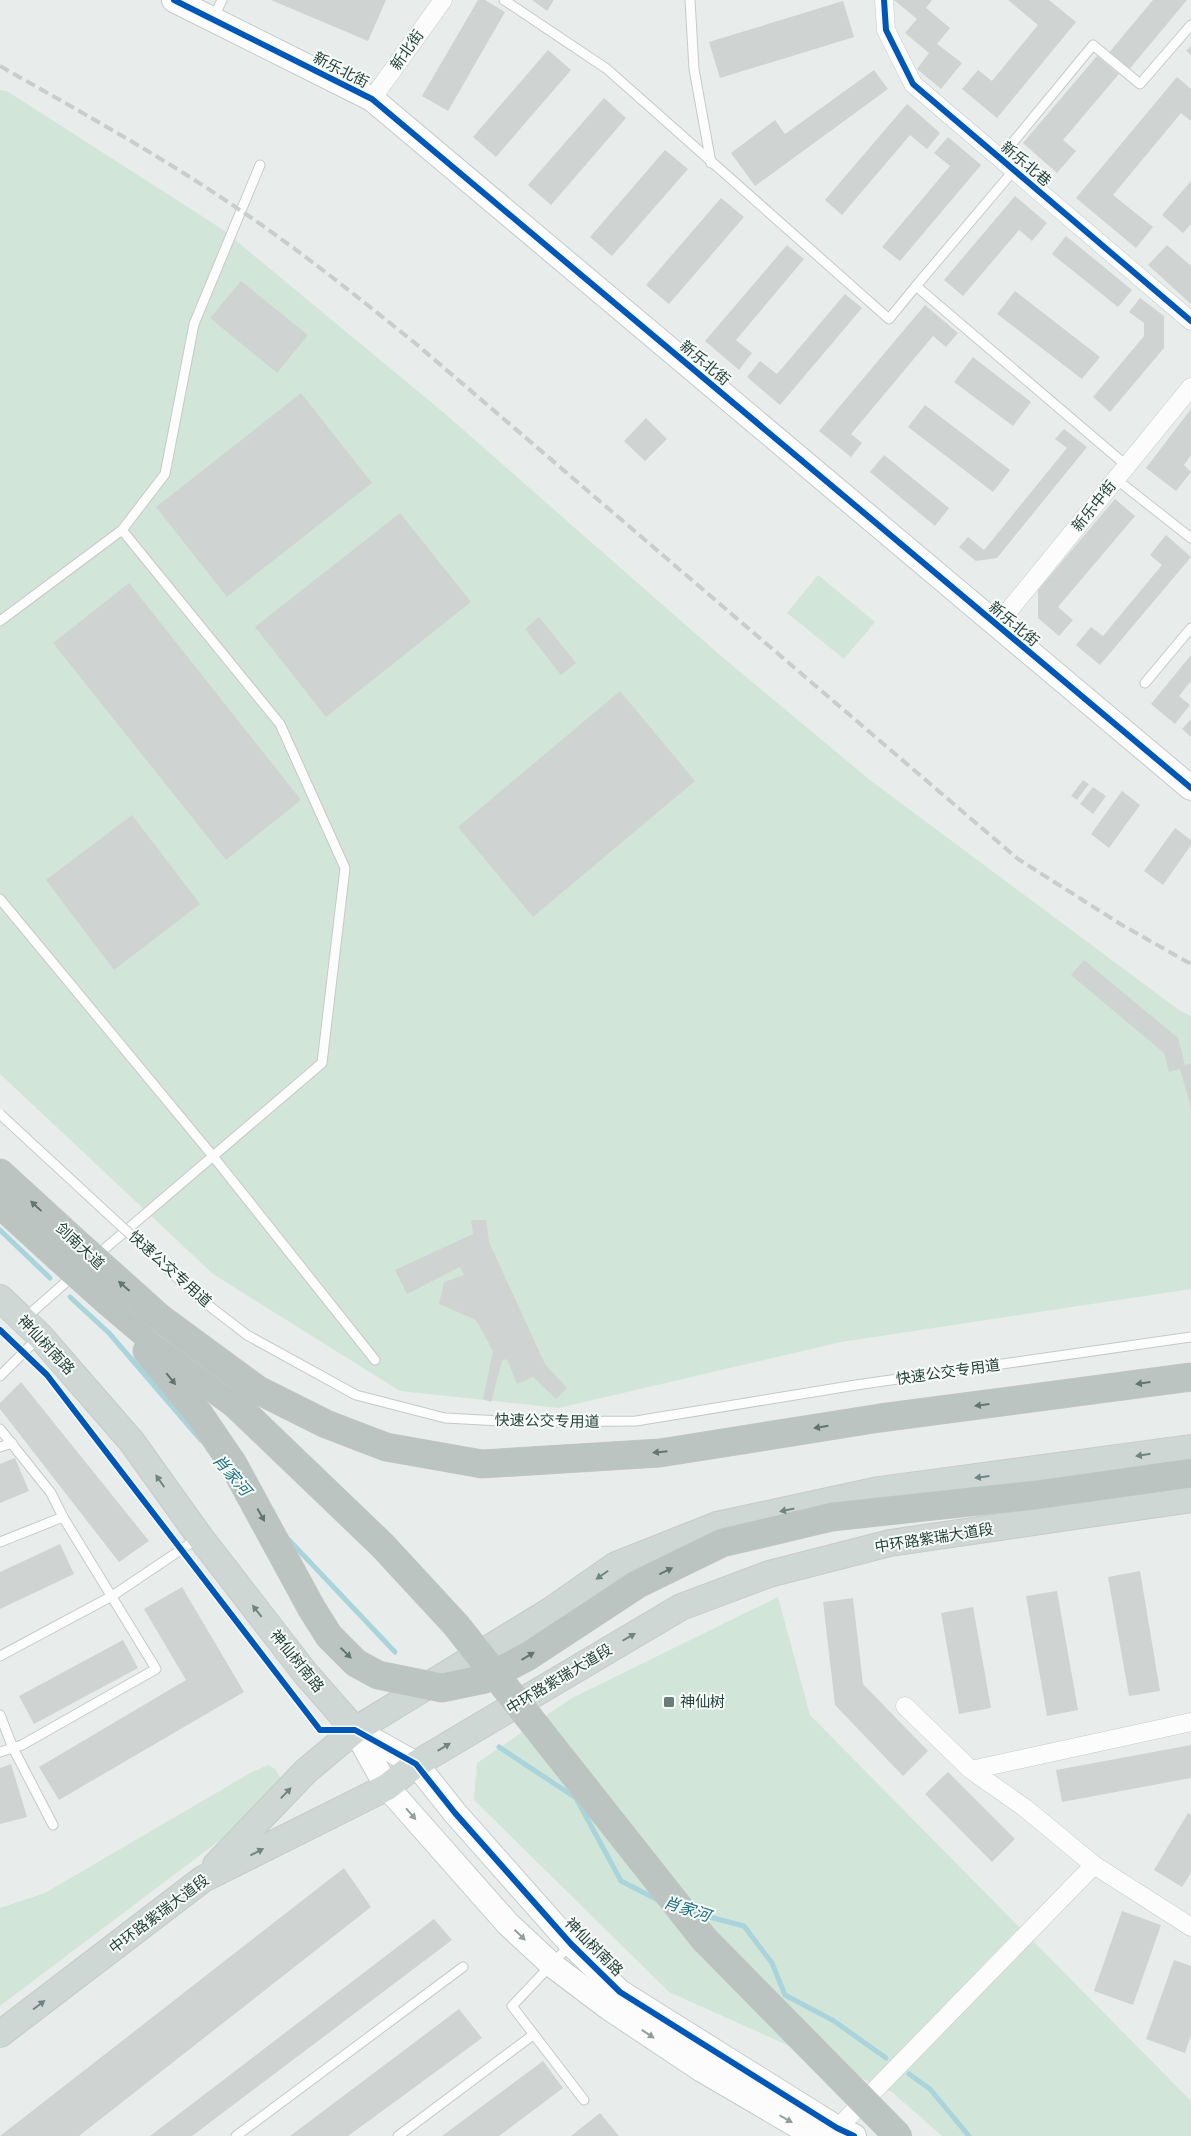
<svg xmlns="http://www.w3.org/2000/svg" width="1191" height="2136" viewBox="0 0 1191 2136" font-family="'Fira Sans Condensed','Noto Sans SC',sans-serif">
	<rect width="100%" height="100%" fill="#e8edeb"/>
	<g fill="#d1e6d8">
		<polygon points="0,90 7,91 222,229 443,412 721,656 870,780 1179,1010 1191,1016 1191,1289 841,1342 559,1408 400,1391 213,1274 0,1074"/>
		<polygon points="818,575 875,622 844,659 787,613"/>
		<polygon points="778,1597 810,1715 1191,2101 1191,2136 942,2136 892,2092 669,1992 474,1800 477,1763 572,1698"/>
		<polygon points="268,1765 275,1769 288,1789 0,2006 0,1908 45,1893 252,1772"/>
	</g>
	<g fill="none" stroke-linecap="round" stroke-linejoin="round">
		<g stroke="#a9d4db" stroke-width="5">
			<polyline points="0,1230 50,1278"/>
			<polyline points="70,1297 109,1333 201,1440"/>
			<polyline points="289,1540 395,1652"/>
			<polyline points="499,1747 576,1798 621,1881 660,1901"/>
			<polyline points="698,1914 744,1926 772,1963 785,1995 834,2021 886,2058"/>
			<polyline points="909,2074 930,2089 969,2136"/>
		</g>
	</g>
	<g fill="#cfd4d2">
		<polygon points="271,0 386,0 368,41"/>
		<polygon points="478,0 485,0 505,12 448,111 422,96"/>
		<polygon points="532,0 554,0 547,11"/>
		<polygon points="894,0 932,0 926,8 950,28 937,44 962,63 941,89 917,69 929,53 905,33 917,19"/>
		<polygon points="1008,0 1049,0 1076,22 997,118 962,89 978,70 992,81 1038,25"/>
		<polygon points="1153,0 1187,0 1127,72 1107,55"/>
		<polygon points="843,1 854,37 720,78 709,42"/>
		<polygon points="1191,46 1191,55 1186,51"/>
		<polygon points="548,50 571,70 496,157 473,137"/>
		<polygon points="1097,56 1119,74 1063,140 1076,151 1057,173 1023,143"/>
		<polygon points="874,70 888,89 755,186 731,153 775,120 785,134"/>
		<polygon points="1177,77 1191,89 1191,121 1181,113 1113,195 1153,227 1136,248 1076,198"/>
		<polygon points="604,98 626,118 551,205 528,185"/>
		<polygon points="907,104 940,133 927,149 910,135 842,215 825,200"/>
		<polygon points="948,137 981,165 900,261 882,247 950,166 934,153"/>
		<polygon points="665,150 688,169 612,256 590,237"/>
		<polygon points="1191,181 1191,224 1183,233 1162,215"/>
		<polygon points="1015,196 1047,223 1032,241 1019,230 963,296 944,280"/>
		<polygon points="721,198 744,217 669,304 646,285"/>
		<polygon points="1066,236 1132,290 1118,307 1052,254"/>
		<polygon points="787,245 804,259 736,340 752,353 739,370 705,341"/>
		<polygon points="1167,245 1191,266 1191,304 1148,265"/>
		<polygon points="241,281 308,335 277,373 210,318"/>
		<polygon points="1015,291 1100,357 1082,379 997,314"/>
		<polygon points="845,294 862,308 780,405 747,377 760,361 777,374"/>
		<polygon points="1140,298 1164,316 1164,348 1110,412 1093,397 1144,336 1144,323 1129,312"/>
		<polygon points="925,305 958,333 946,347 933,336 851,434 862,443 851,457 819,431"/>
		<polygon points="973,357 1031,402 1013,426 954,382"/>
		<polygon points="301,393 372,483 227,597 156,507"/>
		<polygon points="925,405 1010,470 993,492 908,427"/>
		<polygon points="1191,409 1191,455 1184,465 1191,472 1176,491 1146,468"/>
		<polygon points="646,418 667,439 645,461 624,441"/>
		<polygon points="1064,429 1087,447 997,558 976,561 959,547 968,537 984,550 1067,448 1055,439"/>
		<polygon points="884,455 949,508 935,526 870,472"/>
		<polygon points="1115,499 1135,516 1058,607 1073,620 1059,636 1038,618 1038,590"/>
		<polygon points="400,513 471,602 326,717 255,627"/>
		<polygon points="1166,535 1191,557 1100,665 1076,645 1091,627 1103,636 1162,565 1150,555"/>
		<polygon points="129,583 301,800 226,860 53,643"/>
		<polygon points="539,617 576,663 561,675 525,629"/>
		<polygon points="1191,655 1191,681 1179,696 1190,705 1175,724 1151,704"/>
		<polygon points="620,691 695,781 533,917 458,827"/>
		<polygon points="1191,719 1191,737 1182,729"/>
		<polygon points="1083,780 1089,784 1077,800 1071,796"/>
		<polygon points="1093,787 1106,796 1093,814 1080,804"/>
		<polygon points="1122,791 1140,805 1109,848 1091,834"/>
		<polygon points="132,815 200,904 114,970 46,880"/>
		<polygon points="1175,828 1191,840 1191,845 1163,885 1144,871"/>
		<polygon points="1084,960 1178,1038 1185,1065 1191,1063 1191,1108 1180,1069 1169,1072 1164,1053 1071,975"/>
		<polygon points="471,1220 486,1220 489,1242 545,1364 567,1388 556,1399 533,1377 517,1384 507,1359 502,1361 491,1402 483,1399 493,1351 476,1320 439,1304 444,1282 464,1275 460,1267 407,1294 395,1270 473,1234"/>
		<polygon points="21,1382 149,1541 119,1562 0,1409 0,1403"/>
		<polygon points="15,1458 29,1491 0,1503 0,1464"/>
		<polygon points="60,1544 74,1574 0,1609 0,1572"/>
		<polygon points="1140,1571 1160,1691 1129,1696 1108,1577"/>
		<polygon points="182,1587 244,1692 59,1800 39,1767 186,1680 144,1609"/>
		<polygon points="1057,1591 1078,1710 1047,1716 1026,1596"/>
		<polygon points="853,1598 863,1684 928,1751 903,1776 835,1705 823,1602"/>
		<polygon points="973,1607 991,1708 959,1714 941,1613"/>
		<polygon points="123,1640 138,1668 34,1724 19,1696"/>
		<polygon points="1191,1745 1191,1778 1062,1802 1056,1770"/>
		<polygon points="11,1764 27,1817 0,1824 0,1768"/>
		<polygon points="948,1772 1015,1839 992,1862 925,1794"/>
		<polygon points="1188,1813 1191,1815 1191,1873 1182,1887 1154,1870"/>
		<polygon points="344,1868 371,1907 79,2136 0,2136"/>
		<polygon points="1122,1911 1161,1925 1133,2005 1094,1991"/>
		<polygon points="434,1919 452,1940 192,2136 150,2136"/>
		<polygon points="1174,1960 1191,1966 1191,2035 1185,2053 1146,2039"/>
		<polygon points="459,2009 482,2038 348,2136 290,2136"/>
		<polygon points="543,2061 563,2088 499,2136 442,2136"/>
		<polygon points="600,2113 619,2136 571,2136"/>
	</g>
	<g fill="none" stroke-linecap="round" stroke-linejoin="round">
		<defs>
			<g id="lane">
				<polyline points="504,0 607,69 889,319 916,286 1127,466"/>
				<polyline points="690,0 694,69 711,163"/>
				<polyline points="213,19 222,0"/>
				<polyline points="1000,158 1093,45 1140,84 1191,25"/>
				<polyline points="916,286 1014,170"/>
				<polyline points="1116,479 1191,538"/>
				<polyline points="0,621 122,530 165,474 194,324 260,165"/>
				<polyline points="1145,683 1191,628"/>
				<polyline points="0,899 212,1155 375,1360"/>
				<polyline points="95,1257 322,1063 345,868 280,724 122,530"/>
				<polyline points="24,1319 74,1275"/>
				<polyline points="0,1376 39,1337"/>
				<polyline points="0,1429 51,1493 63,1517 156,1669 22,1745 0,1752"/>
				<polyline points="0,1447 12,1443"/>
				<polyline points="0,1542 63,1517"/>
				<polyline points="0,1656 112,1596 197,1539"/>
				<polyline points="0,1715 13,1748 53,1825"/>
				<polyline points="571,1944 512,2006 584,2100"/>
				<polyline points="236,2136 463,1967"/>
				<polyline points="398,2136 533,2035"/>
			</g>
			<g id="street">
				<polyline points="884,0 886,30 913,84 1191,321"/>
				<polyline points="372,99 443,0"/>
				<polyline points="997,625 1191,387"/>
				<polyline points="905,1706 971,1770 1025,1808 1094,1865 1191,1927"/>
				<polyline points="971,1770 1191,1722"/>
				<polyline points="830,2136 1094,1865"/>
			</g>
			<g id="secondary">
				<polyline points="174,0 372,99 1191,788"/>
				<polyline points="355,1730 416,1764 455,1813 571,1944 620,1992 837,2128 854,2136"/>
				<polyline points="355,1730 387,1787 508,1924 552,1965 609,2008 702,2070 815,2136"/>
			</g>
			<g id="primary">
				<polyline points="0,1298 40,1336 132,1442 200,1537 306,1674 355,1730"/>
				<polyline points="216,1865 306,1771 355,1730 550,1611 616,1565 717,1525 879,1490 1191,1448"/>
				<polyline points="0,2034 203,1879 387,1787 416,1764 681,1607 769,1574 890,1543 1191,1499"/>
			</g>
			<g id="highway">
				<polyline points="0,1173 72,1239"/>
				<polyline points="0,1204 58,1257"/>
				<polyline points="107,1301 185,1367 235,1404"/>
				<polyline points="147,1351 199,1414"/>
			</g>
		</defs>
		<use href="#lane" stroke="#c5cac8" stroke-width="11"/>
		<use href="#street" stroke="#c5cac8" stroke-width="19"/>
		<use href="#secondary" stroke="#c3cbc8" stroke-width="26"/>
		<use href="#primary" stroke="#c3ccc9" stroke-width="28"/>
		<use href="#highway" stroke="#c3ccc9" stroke-width="29"/>
		<use href="#lane" stroke="#fcfcfc" stroke-width="9"/>
		<use href="#street" stroke="#fcfcfc" stroke-width="18"/>
		<use href="#secondary" stroke="#fcfcfc" stroke-width="24"/>
		<use href="#primary" stroke="#cfd7d5" stroke-width="26"/>
		<use href="#highway" stroke="#bcc4c2" stroke-width="28"/>
		<path stroke="#c9cdcc" stroke-width="4" stroke-dasharray="10 5" stroke-linecap="butt" d="M0,66C77,110 154,152 228,202C293,245 354,294 415,343L1018,859L1122,925L1191,964"/>
		<defs>
			<polyline id="lane-bridge" points="0,1114 199,1298 247,1335 356,1395 445,1418 518,1422 636,1421 856,1385 1191,1337"/>
			<g id="highway-bridge">
				<polyline points="72,1239 160,1318 258,1390 326,1424 386,1447 482,1464 660,1453 880,1418 1191,1377"/>
				<polyline points="58,1257 107,1301"/>
				<polyline points="235,1404 382,1545 456,1625 704,1939 898,2136"/>
				<polyline points="199,1414 233,1464 312,1609 329,1636 356,1663 378,1675 442,1688 485,1679 527,1657 638,1584 722,1543 832,1517 1036,1495 1191,1473"/>
			</g>
		</defs>
		<use href="#lane-bridge" stroke="#c5cac8" stroke-width="11" stroke-linecap="butt"/>
		<use href="#highway-bridge" stroke="#c3ccc9" stroke-width="29" stroke-linecap="butt"/>
		<use href="#lane-bridge" stroke="#fcfcfc" stroke-width="9"/>
		<use href="#highway-bridge" stroke="#bcc4c2" stroke-width="28"/>
		<defs>
			<g id="cycleway">
				<polyline points="174,0 372,99 1191,788"/>
				<polyline points="884,0 886,30 913,84 1191,321"/>
				<polyline points="0,1330 47,1375 320,1730 355,1730 416,1764 455,1813 571,1944 620,1992 837,2128 854,2136"/>
			</g>
		</defs>
		<use href="#cycleway" stroke="#f7fbf9" stroke-width="9"/>
		<use href="#cycleway" stroke="#0057b8" stroke-width="6"/>
	</g>
	<defs><path id="oneway-solid" d="M-6-.8H1V-3.2L6.5 0L1 3.2V.8H-6Z" transform="scale(1.25)"/></defs>
	<g fill="#617670">
		<use href="#oneway-solid" transform="translate(36 1206) rotate(-137)"/>
		<use href="#oneway-solid" transform="translate(124 1286) rotate(-139)"/>
		<use href="#oneway-solid" transform="translate(171 1379) rotate(51)"/>
		<use href="#oneway-solid" transform="translate(1143 1383) rotate(172)"/>
		<use href="#oneway-solid" transform="translate(982 1405) rotate(173)"/>
		<use href="#oneway-solid" transform="translate(821 1427) rotate(171)"/>
		<use href="#oneway-solid" transform="translate(660 1452) rotate(174)"/>
		<use href="#oneway-solid" transform="translate(261 1515) rotate(61)"/>
		<use href="#oneway-solid" transform="translate(666 1571) rotate(-26)"/>
		<use href="#oneway-solid" transform="translate(346 1653) rotate(44)"/>
		<use href="#oneway-solid" transform="translate(528 1656) rotate(-31)"/>
	</g>
	<g fill="#718580">
		<use href="#oneway-solid" transform="translate(1143 1455) rotate(171)"/>
		<use href="#oneway-solid" transform="translate(982 1477) rotate(173)"/>
		<use href="#oneway-solid" transform="translate(160 1481) rotate(-125)"/>
		<use href="#oneway-solid" transform="translate(787 1510) rotate(168)"/>
		<use href="#oneway-solid" transform="translate(602 1575) rotate(145)"/>
		<use href="#oneway-solid" transform="translate(257 1611) rotate(-128)"/>
		<use href="#oneway-solid" transform="translate(629 1637) rotate(-30)"/>
		<use href="#oneway-solid" transform="translate(444 1747) rotate(-31)"/>
		<use href="#oneway-solid" transform="translate(286 1793) rotate(-46)"/>
		<use href="#oneway-solid" transform="translate(257 1852) rotate(-27)"/>
		<use href="#oneway-solid" transform="translate(39 2005) rotate(-37)"/>
	</g>
	<g fill="#909f9b">
		<use href="#oneway-solid" transform="translate(411 1814) rotate(49)"/>
		<use href="#oneway-solid" transform="translate(520 1935) rotate(44)"/>
		<use href="#oneway-solid" transform="translate(648 2034) rotate(33)"/>
		<use href="#oneway-solid" transform="translate(786 2119) rotate(30)"/>
	</g>
	<rect fill="#697e78" stroke="#f7fbf9" stroke-width="2" x="663" y="1696" width="12" height="12" rx="2.5"/>
	<g text-anchor="middle" dominant-baseline="central" stroke-width="4" stroke-linejoin="round" paint-order="stroke">
		<g font-size="15" fill="#24423a" stroke="#f7fbf9">
			<text transform="translate(407 50) rotate(-55)">新北街</text>
			<text transform="translate(341 70) rotate(27)">新乐北街</text>
			<text transform="translate(1026 164) rotate(40)">新乐北巷</text>
			<text transform="translate(705 363) rotate(40)">新乐北街</text>
			<text transform="translate(1094 506) rotate(-51)">新乐中街</text>
			<text transform="translate(1014 624) rotate(40)">新乐北街</text>
			<text transform="translate(80 1246) rotate(43)">剑南大道</text>
			<text transform="translate(170 1269) rotate(42)">快速公交专用道</text>
			<text transform="translate(46 1345) rotate(47)">神仙树南路</text>
			<text transform="translate(948 1372) rotate(-8)">快速公交专用道</text>
			<text transform="translate(547 1421) rotate(1)">快速公交专用道</text>
			<text transform="translate(934 1538) rotate(-9)">中环路紫瑞大道段</text>
			<text transform="translate(297 1661) rotate(51)">神仙树南路</text>
			<text transform="translate(559 1679) rotate(-31)">中环路紫瑞大道段</text>
			<text transform="translate(159 1914) rotate(-37)">中环路紫瑞大道段</text>
			<text transform="translate(594 1947) rotate(45)">神仙树南路</text>
		</g>
		<g font-size="15" fill="#24423a" stroke="#f7fbf9" text-anchor="start">
			<text x="680" y="1702">神仙树</text>
		</g>
		<g font-size="16" font-style="italic" fill="#1c6f80" stroke="#f7fbf9">
			<text transform="translate(232 1475) rotate(49)">肖家河</text>
			<text transform="translate(687 1909) rotate(18)">肖家河</text>
		</g>
	</g>
</svg>
